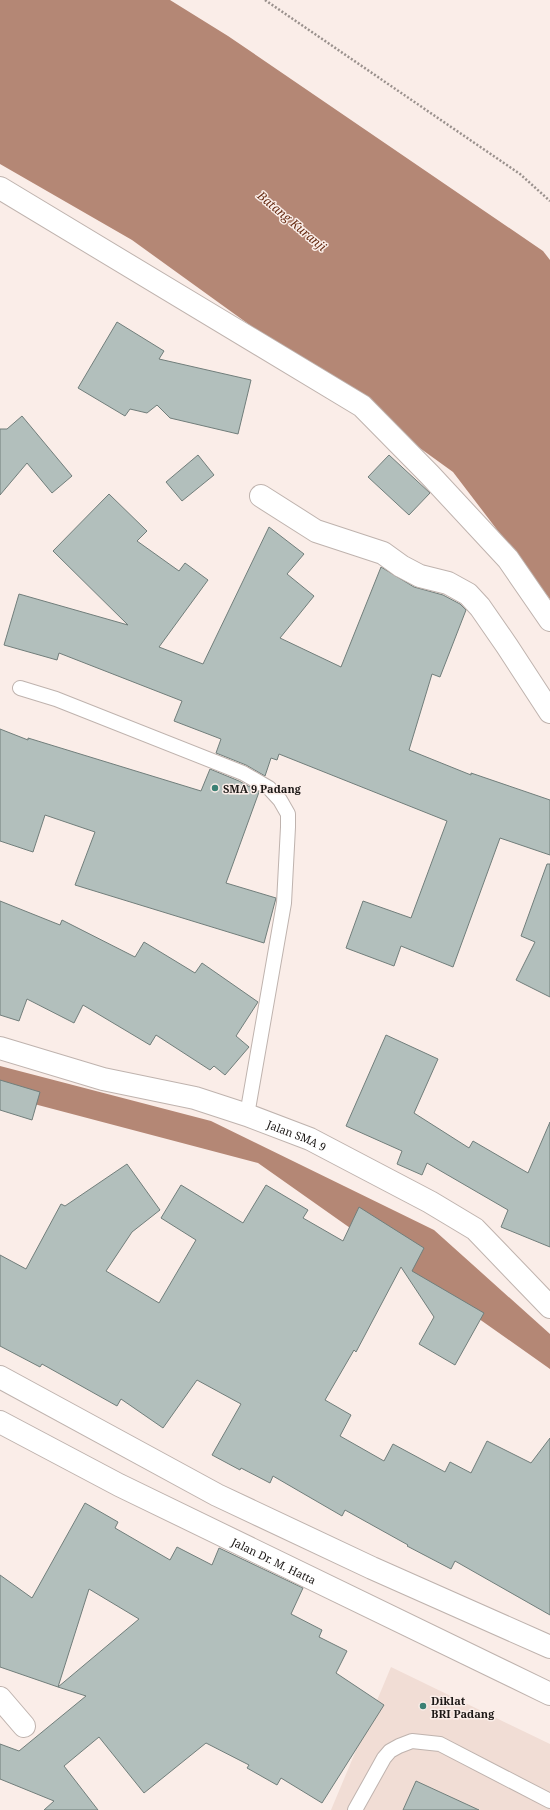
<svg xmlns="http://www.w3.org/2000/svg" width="550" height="1810" viewBox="0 0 550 1810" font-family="'Noto Serif',serif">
	<rect width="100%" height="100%" fill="#faede8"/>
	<polygon fill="#f1ddd5" points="391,1667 550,1744 550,1810 331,1810"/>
	<g fill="#b48775">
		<polygon points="0,0 170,0 228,36 543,251 550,260 550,599 453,472 132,240 0,164"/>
		<polygon points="0,1066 211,1121 434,1230 550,1334 550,1369 258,1163 0,1095"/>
	</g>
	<g fill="#b2bfbc" stroke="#717e7b">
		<polygon points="117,322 164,351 159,359 251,380 238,434 170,418 157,405 147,413 130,409 125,416 78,388"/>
		<polygon points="22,416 72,476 52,493 27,463 0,495 0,429 7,429"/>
		<polygon points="198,455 214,475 182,501 166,482"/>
		<polygon points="389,455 430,493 409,515 368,477"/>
		<polygon points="109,494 147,531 137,541 179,571 185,563 208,580 159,647 203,664 269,527 304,554 287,574 314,596 280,638 341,667 381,567 414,587 443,595 460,604 466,610 440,677 432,674 409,750 471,775 471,773 550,800 550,855 500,838 453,967 401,946 394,966 346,948 363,901 411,918 447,821 279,754 277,760 271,758 265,776 246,765 216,753 221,739 174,721 182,701 59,653 57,660 4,645 19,594 128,625 53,551"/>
		<polygon points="0,729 28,740 28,738 201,791 210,769 239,781 259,792 226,883 276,898 264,943 75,885 95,832 45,815 33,852 0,841"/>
		<polygon points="547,864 550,864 550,997 516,980 535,942 521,936"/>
		<polygon points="0,901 60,925 62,920 135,957 144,942 195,973 202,963 258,1002 236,1036 249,1047 225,1075 214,1066 210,1070 156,1035 150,1045 83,1005 74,1023 27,999 19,1021 0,1015"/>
		<polygon points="386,1035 438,1059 414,1113 469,1148 473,1141 528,1173 550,1122 550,1247 501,1227 508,1210 427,1163 422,1175 397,1164 402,1151 346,1126"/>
		<polygon points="0,1080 40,1092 32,1120 0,1110"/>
		<polygon points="127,1164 160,1210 132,1232 106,1271 159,1303 196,1240 161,1218 181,1185 243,1223 266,1185 308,1210 303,1218 343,1241 359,1207 424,1248 412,1271 484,1313 455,1365 419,1344 434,1317 401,1267 356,1352 354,1350 325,1400 351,1415 340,1436 384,1461 393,1444 445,1472 450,1462 471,1473 487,1441 531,1463 550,1438 550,1615 455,1561 451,1569 407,1546 408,1545 345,1510 342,1516 273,1476 270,1483 241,1468 240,1470 212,1455 241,1404 197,1380 163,1428 121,1399 117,1406 42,1364 40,1367 0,1346 0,1255 26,1269 61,1204 65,1206"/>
		<polygon points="85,1503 118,1522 115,1528 170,1560 177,1547 212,1565 219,1548 303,1588 291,1614 322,1630 319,1637 347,1651 336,1673 384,1705 322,1803 281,1778 277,1785 247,1768 249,1765 206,1743 144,1793 99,1737 64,1766 98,1810 44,1810 54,1801 0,1779 0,1744 19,1751 86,1696 58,1687 139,1619 89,1589 58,1687 0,1667 0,1575 32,1598"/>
		<polygon points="416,1781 479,1810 403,1810"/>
	</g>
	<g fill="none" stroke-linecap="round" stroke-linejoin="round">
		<defs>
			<g id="service">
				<polyline points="20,688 56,699 243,773 269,788 280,800 288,814 288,827 284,903 247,1115"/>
				<polyline points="355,1810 384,1758 390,1751 399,1746 412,1741 440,1744 550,1801"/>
			</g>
			<g id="minor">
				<polyline points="0,188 362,406 430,475 508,559 550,620"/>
				<polyline points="261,496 316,531 383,553 401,566 420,576 448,583 468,594 480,607 507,646 550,712"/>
				<polyline points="0,1698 24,1726"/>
			</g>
			<g id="tertiary">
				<path id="s1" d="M0,1048L103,1079L195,1098L247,1115L310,1139L430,1202L475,1229L550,1307"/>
			</g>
			<g id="secondary">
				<polyline points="0,1377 217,1495 372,1568 550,1647"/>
				<path id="s2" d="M0,1422L119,1485L550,1694"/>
			</g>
		</defs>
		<use href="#service" stroke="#bfb3ae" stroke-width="16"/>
		<use href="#minor" stroke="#bfb3ae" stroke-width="24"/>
		<use href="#tertiary" stroke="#bfb3ae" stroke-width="24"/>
		<use href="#secondary" stroke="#bfb3ae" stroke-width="24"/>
		<polyline stroke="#9a918d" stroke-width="2.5" stroke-dasharray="2 2" stroke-linecap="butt" points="265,0 520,174 550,201"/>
		<use href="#service" stroke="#fff" stroke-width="14"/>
		<use href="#minor" stroke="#fff" stroke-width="22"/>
		<use href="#tertiary" stroke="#fff" stroke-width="22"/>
		<use href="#secondary" stroke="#fff" stroke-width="22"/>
	</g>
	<g fill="#3b8074" stroke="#faede8" stroke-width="1.5">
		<circle cx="215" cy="788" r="4"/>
		<circle cx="423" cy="1706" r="4"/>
	</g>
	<g text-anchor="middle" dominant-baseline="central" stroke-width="3" stroke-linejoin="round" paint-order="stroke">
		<g font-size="11" font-weight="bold" fill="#1c1816" stroke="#faede8" text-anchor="start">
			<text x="223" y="788">SMA 9 Padang</text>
			<text x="431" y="1700">Diklat<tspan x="431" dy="13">BRI Padang</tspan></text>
		</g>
		<g font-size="11" fill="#1c1816" stroke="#faede8">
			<text stroke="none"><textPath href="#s1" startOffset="310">Jalan SMA 9</textPath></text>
			<text stroke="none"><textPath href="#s2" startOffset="307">Jalan Dr. M. Hatta</textPath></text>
		</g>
		<g font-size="12" font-style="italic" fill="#672c13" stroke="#faede8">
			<text transform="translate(292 221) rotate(40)">Batang Kuranji</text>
		</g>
	</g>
</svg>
